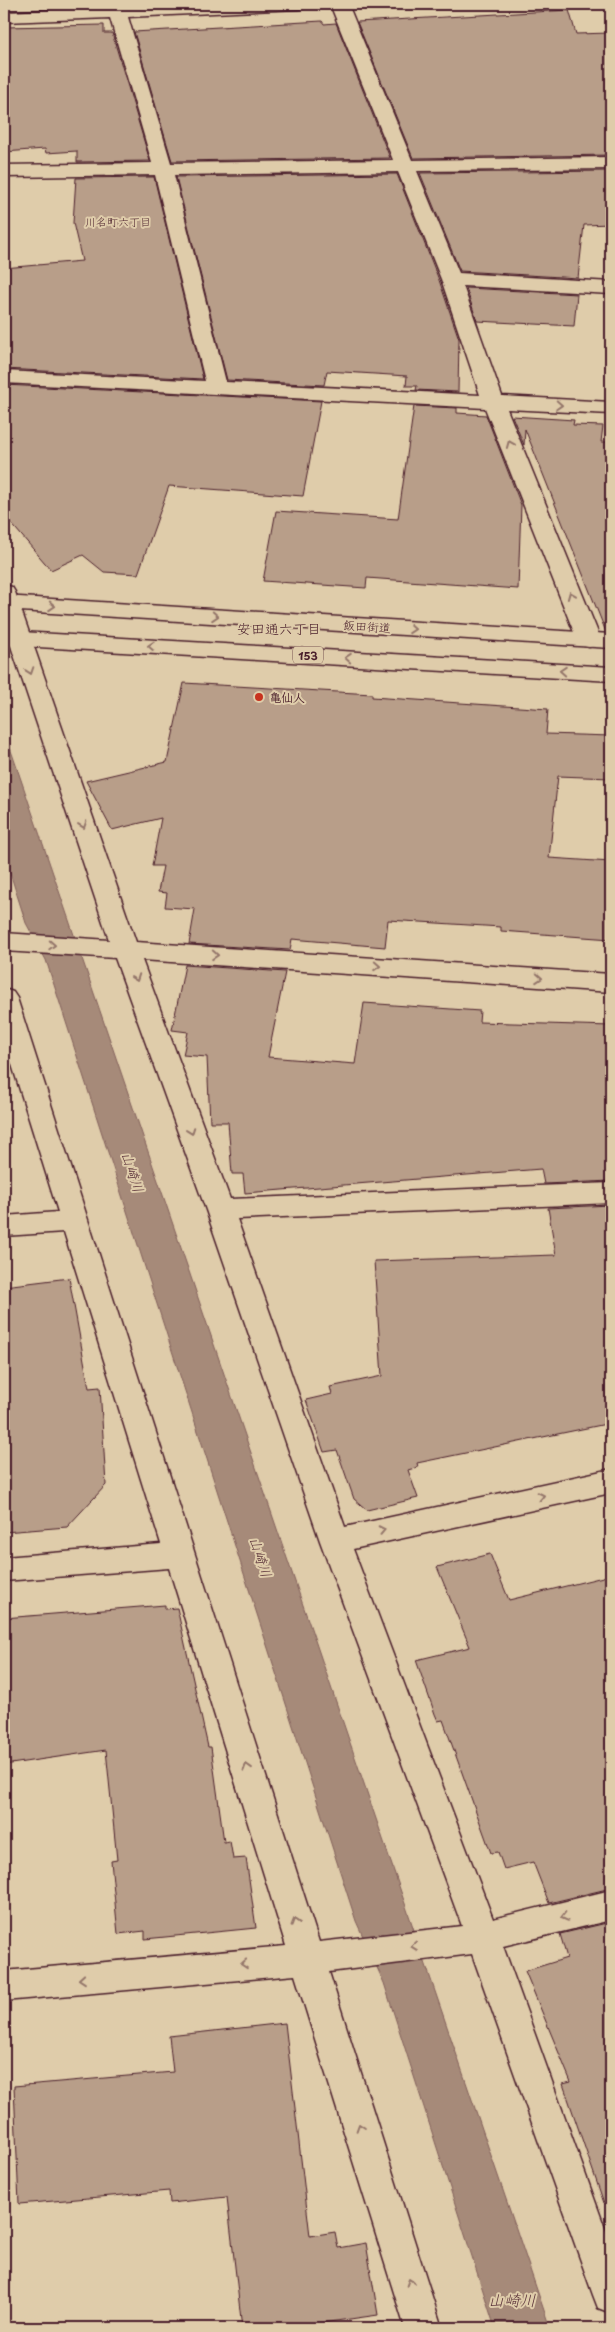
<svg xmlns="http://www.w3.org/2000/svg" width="615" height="2332" viewBox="0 0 615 2332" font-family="'Playpen Sans','Klee One',sans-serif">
	<rect width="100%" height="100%" fill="#dfccaa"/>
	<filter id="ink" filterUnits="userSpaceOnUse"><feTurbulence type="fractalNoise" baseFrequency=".02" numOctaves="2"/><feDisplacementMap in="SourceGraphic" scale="10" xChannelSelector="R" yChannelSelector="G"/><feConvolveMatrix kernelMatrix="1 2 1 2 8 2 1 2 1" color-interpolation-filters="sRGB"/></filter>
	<g filter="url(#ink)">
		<polygon fill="#a68a79" stroke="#815f5a" points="4,730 550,2328 495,2328 384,1983 356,1921 46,960 26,923 4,854"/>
		<g fill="#b89e89" stroke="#4a1f2b">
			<polygon points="569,10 576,34 611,33 611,155 413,158 357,22"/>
			<polygon points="322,21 324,24 336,23 390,158 172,161 134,32"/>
			<polygon points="104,25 104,33 112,33 150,161 77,162 77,151 46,153 45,149 4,152 4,27"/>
			<polygon points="611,171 611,224 584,225 578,278 460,271 420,173"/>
			<polygon points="397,174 439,280 459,339 458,392 416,390 417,386 406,386 407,376 327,371 324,385 227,380 176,177"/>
			<polygon points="154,177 203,379 4,369 4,268 82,261 73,223 76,178"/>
			<polygon points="466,288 577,294 574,326 477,321"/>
			<polygon points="4,385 321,401 303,496 169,486 138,574 104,572 83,555 51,570 4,515"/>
			<polygon points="414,406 457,408 457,413 486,415 521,505 518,589 367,578 366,588 263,581 276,511 398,519"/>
			<polygon points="512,416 574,420 573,425 603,426 601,442 611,442 611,632 606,632 525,429 524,445"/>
			<polygon points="184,683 372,694 372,697 548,709 546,734 611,736 611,778 558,776 549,858 611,862 611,939 501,931 501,927 388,920 385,947 292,939 290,950 189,944 195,909 165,907 167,893 158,892 163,866 152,866 161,818 112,830 86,781 167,762"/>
			<polygon points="185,965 285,972 268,1057 355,1064 364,1003 480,1011 479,1022 611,1026 611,1181 544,1184 541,1169 245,1193 243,1174 232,1174 228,1122 210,1122 207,1057 183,1055 188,1032 172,1030"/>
			<polygon points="611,1205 611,1423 417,1463 418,1467 408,1470 418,1498 367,1510 354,1499 337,1450 324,1452 306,1400 332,1394 330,1387 382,1376 374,1261 556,1255 548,1208"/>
			<polygon points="69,1278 89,1388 100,1387 106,1485 67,1527 4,1532 4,1286"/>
			<polygon points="490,1554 509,1600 611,1575 611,1888 549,1903 533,1862 504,1869 498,1852 491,1853 443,1720 438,1721 435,1714 416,1660 470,1647 437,1567"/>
			<polygon points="165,1605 165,1609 177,1608 208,1747 211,1747 224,1842 230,1841 233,1859 246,1858 256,1928 145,1939 145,1931 118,1934 111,1861 117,1860 106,1750 4,1765 4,1618"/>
			<polygon points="611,1922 611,2201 604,2203 563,2084 571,2082 525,1971 567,1958 560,1934"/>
			<polygon points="285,2023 310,2236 335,2232 338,2248 366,2243 378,2315 287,2328 242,2328 227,2197 170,2203 169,2191 19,2204 14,2086 173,2072 169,2036"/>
		</g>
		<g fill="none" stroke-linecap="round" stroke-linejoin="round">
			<defs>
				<g id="minor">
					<path d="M182,4H307L304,8L298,9L128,17L171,163L393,160L330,4H348L412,160L611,157V169L417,171L459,273L611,282V294L463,286L502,396L611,402V414L507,409L601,640L597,645L589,647L581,645L577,640L485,408L4,383V371L205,381L155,175L4,177V165L152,163L110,18L4,22V12ZM398,172L441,279L480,395L226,382L174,175Z"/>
					<polygon points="4,585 12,587 15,592 136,942 611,974 611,992 142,960 230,1199 611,1183 611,1203 237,1219 345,1527 611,1469 611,1493 353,1549 493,1919 611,1890 611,1920 503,1946 611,2245 611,2313 598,2308 593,2295 472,1954 329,1972 442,2328 405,2328 295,1975 4,2001 4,1971 286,1946 169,1568 4,1581 4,1557 161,1544 64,1232 4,1236 4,1216 58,1212 4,1039 4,989 13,992 17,998 319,1942 462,1926 320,1541 206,1210 115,958 4,951 4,933 109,940 4,625"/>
				</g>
				<g id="trunk">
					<polygon points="4,596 611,634 611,648 4,610"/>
					<polygon points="4,631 611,667 611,681 4,645"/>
				</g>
			</defs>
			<use href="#minor" stroke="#4a1f2b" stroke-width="3"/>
			<use href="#trunk" stroke="#4a1f2b" stroke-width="3"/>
			<use href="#minor" fill="#dfccaa" fill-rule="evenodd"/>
			<use href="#trunk" fill="#dfccaa" fill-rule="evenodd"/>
		</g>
		<defs><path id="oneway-chevron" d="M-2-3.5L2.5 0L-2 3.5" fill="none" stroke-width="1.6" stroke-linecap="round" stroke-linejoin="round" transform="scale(1.25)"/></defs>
		<g stroke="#94766a">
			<use href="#oneway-chevron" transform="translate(559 405) rotate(3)"/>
			<use href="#oneway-chevron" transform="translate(510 444) rotate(-112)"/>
			<use href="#oneway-chevron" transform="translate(571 595) rotate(-112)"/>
			<use href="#oneway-chevron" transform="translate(52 606) rotate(4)"/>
			<use href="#oneway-chevron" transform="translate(215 616) rotate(4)"/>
			<use href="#oneway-chevron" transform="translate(412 629) rotate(4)"/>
			<use href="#oneway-chevron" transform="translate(151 646) rotate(-177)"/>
			<use href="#oneway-chevron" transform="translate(348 658) rotate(-176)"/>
			<use href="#oneway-chevron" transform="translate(30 671) rotate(71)"/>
			<use href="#oneway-chevron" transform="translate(563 671) rotate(-176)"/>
			<use href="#oneway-chevron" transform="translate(83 825) rotate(71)"/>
			<use href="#oneway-chevron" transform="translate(52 945) rotate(3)"/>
			<use href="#oneway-chevron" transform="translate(215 955) rotate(4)"/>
			<use href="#oneway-chevron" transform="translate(377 966) rotate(4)"/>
			<use href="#oneway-chevron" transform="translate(136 978) rotate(70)"/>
			<use href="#oneway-chevron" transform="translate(539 978) rotate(4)"/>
			<use href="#oneway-chevron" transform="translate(191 1131) rotate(70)"/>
			<use href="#oneway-chevron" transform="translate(541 1496) rotate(-12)"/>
			<use href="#oneway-chevron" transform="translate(382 1530) rotate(-12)"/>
			<use href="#oneway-chevron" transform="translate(247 1767) rotate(-107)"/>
			<use href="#oneway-chevron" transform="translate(564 1917) rotate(166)"/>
			<use href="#oneway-chevron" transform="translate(295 1922) rotate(-107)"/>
			<use href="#oneway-chevron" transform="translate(414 1946) rotate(174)"/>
			<use href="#oneway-chevron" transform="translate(244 1964) rotate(175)"/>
			<use href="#oneway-chevron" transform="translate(82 1979) rotate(175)"/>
			<use href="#oneway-chevron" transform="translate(360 2127) rotate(-108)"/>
			<use href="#oneway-chevron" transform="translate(410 2282) rotate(-108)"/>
		</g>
	</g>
	<circle fill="#c8321e" stroke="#dfccaa" stroke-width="2" cx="259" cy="697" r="5"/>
	<g text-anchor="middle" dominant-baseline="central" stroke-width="4" stroke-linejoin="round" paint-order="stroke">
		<g font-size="11" fill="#4a1f2b" stroke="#dfccaa">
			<text x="118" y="221">川名町六丁目</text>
		</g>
		<rect fill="#dfccaa" stroke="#775351" stroke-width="1" x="293" y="646.5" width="30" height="17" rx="4"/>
		<g font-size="11" font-weight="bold" fill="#4a1f2b">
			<text x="308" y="655">153</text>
		</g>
		<g font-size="12" fill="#4a1f2b" stroke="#dfccaa">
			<text transform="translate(367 626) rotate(4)">飯田街道</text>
		</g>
		<g font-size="12" font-weight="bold" fill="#4a1f2b" stroke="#dfccaa" text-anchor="start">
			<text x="269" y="697">亀仙人</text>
		</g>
		<g font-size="14" fill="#4a1f2b" stroke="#dfccaa">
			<text x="279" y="628">安田通六丁目</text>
		</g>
		<g font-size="14" font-style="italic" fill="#5c343b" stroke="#dfccaa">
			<text transform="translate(133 1172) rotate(72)">山崎川</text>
			<text transform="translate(261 1557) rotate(72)">山崎川</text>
		</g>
		<g font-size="16" font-style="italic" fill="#5c343b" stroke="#dfccaa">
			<text x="512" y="2299">山崎川</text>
		</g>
	</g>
	<rect width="615" height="2332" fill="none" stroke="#dfccaa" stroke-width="20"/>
	<rect x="10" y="10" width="595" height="2312" fill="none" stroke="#4a1f2b" stroke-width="2" filter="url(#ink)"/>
</svg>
